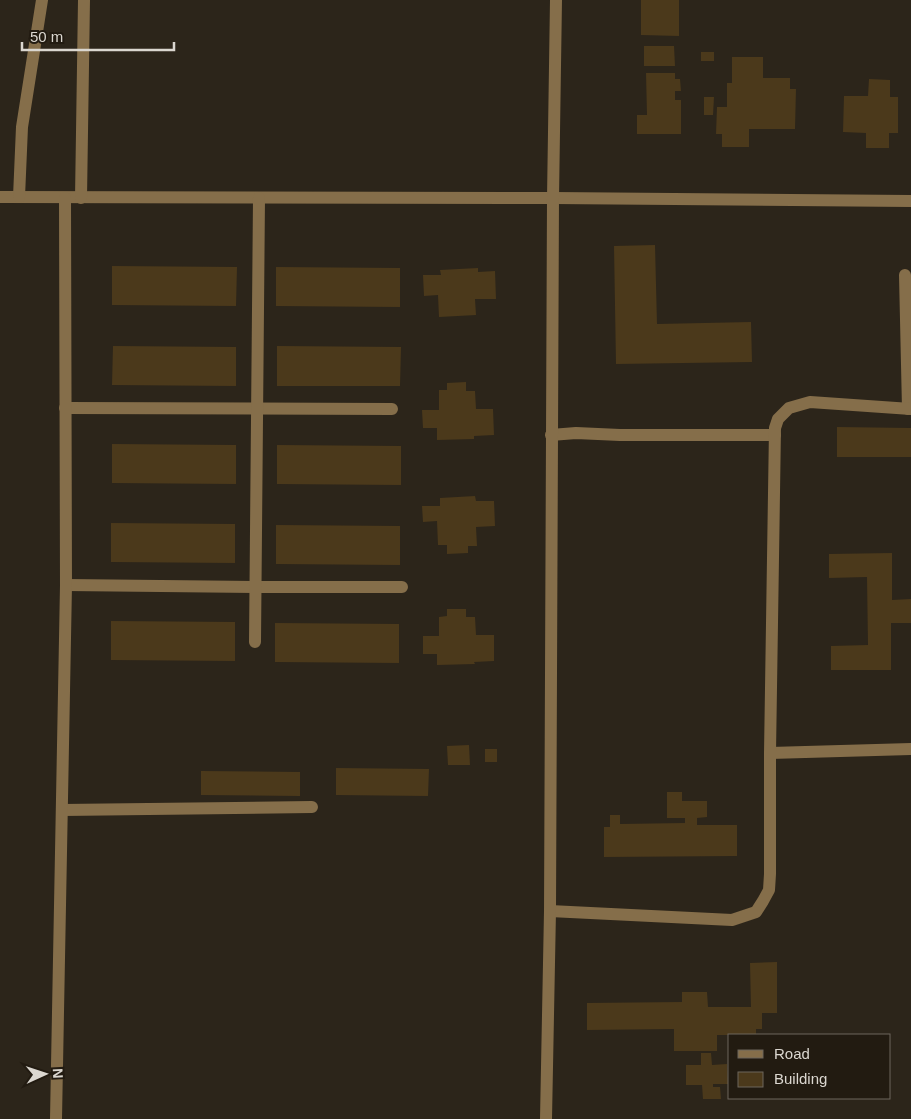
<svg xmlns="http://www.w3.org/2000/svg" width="911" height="1119" viewBox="0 0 911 1119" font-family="Arial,sans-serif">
	<rect width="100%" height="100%" fill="#2c251a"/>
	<g fill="#4b391b">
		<polygon points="641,0 679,0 679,36 641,35"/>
		<polygon points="644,46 674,46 675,66 644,66"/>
		<rect x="701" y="52" width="13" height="9"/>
		<polygon points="732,57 763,57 763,78 790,78 790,89 796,89 795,129 749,129 749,147 722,147 722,134 716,134 717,107 727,107 727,83 732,83"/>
		<polygon points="646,73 675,73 675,79 680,79 681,91 675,91 675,100 681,100 681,134 637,134 637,115 647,115"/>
		<polygon points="869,79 890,80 890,97 898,97 898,133 889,133 889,148 866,148 866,133 843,132 844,96 868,96"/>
		<polygon points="704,97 714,97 713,115 704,115"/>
		<polygon points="655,245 657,324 751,322 752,362 616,364 614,246"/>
		<polygon points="112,266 237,267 236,306 112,305"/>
		<polygon points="276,267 400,268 400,307 276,306"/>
		<polygon points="478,268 478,272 495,271 496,299 475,299 476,315 439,317 438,295 424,296 423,275 441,275 440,270"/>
		<polygon points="113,346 236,347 236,386 112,385"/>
		<polygon points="277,346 401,347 400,386 277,386"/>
		<polygon points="466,382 466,391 475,391 476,409 493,409 494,435 474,436 474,439 437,440 437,428 423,428 422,410 439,410 439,390 447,390 447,383"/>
		<polygon points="837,427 911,428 911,457 837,457"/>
		<polygon points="112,444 236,445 236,484 112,483"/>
		<polygon points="277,445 401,446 401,485 277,484"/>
		<polygon points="475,496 476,501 494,501 495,526 476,527 477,546 468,546 468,553 447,554 447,545 438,545 437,521 423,522 422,506 440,506 440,498"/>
		<polygon points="111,523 235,524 235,563 111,562"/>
		<polygon points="276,525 400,526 400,565 276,564"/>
		<polygon points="892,553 892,600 911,599 911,623 891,623 891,670 831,670 831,646 868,645 867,577 829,578 829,554"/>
		<polygon points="447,609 466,609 466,617 475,617 476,635 494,635 494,661 474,662 475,664 437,665 437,654 423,654 423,636 439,636 439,617 447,616"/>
		<polygon points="111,621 235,622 235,661 111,660"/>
		<polygon points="275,623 399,624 399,663 275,662"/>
		<polygon points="469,745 470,765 448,765 447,746"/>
		<rect x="485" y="749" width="12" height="13"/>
		<polygon points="336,768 429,769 428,796 336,795"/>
		<polygon points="201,771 300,772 300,796 201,795"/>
		<polygon points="667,792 682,792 682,801 707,801 707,817 697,818 697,825 737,825 737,856 604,857 604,827 610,827 610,815 620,815 620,824 685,823 685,818 667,818"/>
		<polygon points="777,962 777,1013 762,1013 762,1029 756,1029 756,1035 717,1035 717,1051 674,1051 674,1029 587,1030 587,1003 682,1002 682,992 707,992 708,1007 751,1007 750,963"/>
		<polygon points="701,1053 711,1053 712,1065 727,1064 728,1084 713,1084 713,1087 720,1087 721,1099 703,1099 702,1085 686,1085 686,1065 701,1065"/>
	</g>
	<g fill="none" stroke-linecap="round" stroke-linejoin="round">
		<g stroke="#856e4a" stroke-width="12">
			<polyline points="0,197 553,198 911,201"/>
			<polyline points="19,197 22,127 42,0"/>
			<polyline points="81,198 84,0"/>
			<polyline points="905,275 908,409"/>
			<polyline points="65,408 392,409"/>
			<polyline points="551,435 576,433 620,435 775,435"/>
			<polyline points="66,585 255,587 402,587"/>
			<polyline points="255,642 259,198"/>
			<polyline points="770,753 911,749"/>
			<polyline points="62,810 312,807"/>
			<polyline points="550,911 732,920 756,912 763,901 769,890 770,874 770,753 775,428 778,419 789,408 810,402 911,409"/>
			<polyline points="56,1119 66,585 65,198"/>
			<polyline points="546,1119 550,911 553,198 556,0"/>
		</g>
	</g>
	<rect x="728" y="1034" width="162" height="65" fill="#221b11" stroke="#6c665d"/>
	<rect x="738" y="1050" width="25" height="8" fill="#856e4a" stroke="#6c665d"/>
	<text x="774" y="1059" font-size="15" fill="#dbd7d0">Road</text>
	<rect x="738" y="1072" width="25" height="15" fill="#4b391b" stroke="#6c665d"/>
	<text x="774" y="1084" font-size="15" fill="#dbd7d0">Building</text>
	<g transform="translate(45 1074) rotate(87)" stroke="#221b11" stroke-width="4" paint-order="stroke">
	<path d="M0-4L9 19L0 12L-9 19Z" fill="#dbd7d0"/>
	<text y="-8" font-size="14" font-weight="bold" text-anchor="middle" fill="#dbd7d0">N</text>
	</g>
	<path d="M22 42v8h152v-8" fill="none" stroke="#dbd7d0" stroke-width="2.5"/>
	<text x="30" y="42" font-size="15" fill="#dbd7d0" stroke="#221b11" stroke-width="4" paint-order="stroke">50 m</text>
</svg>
